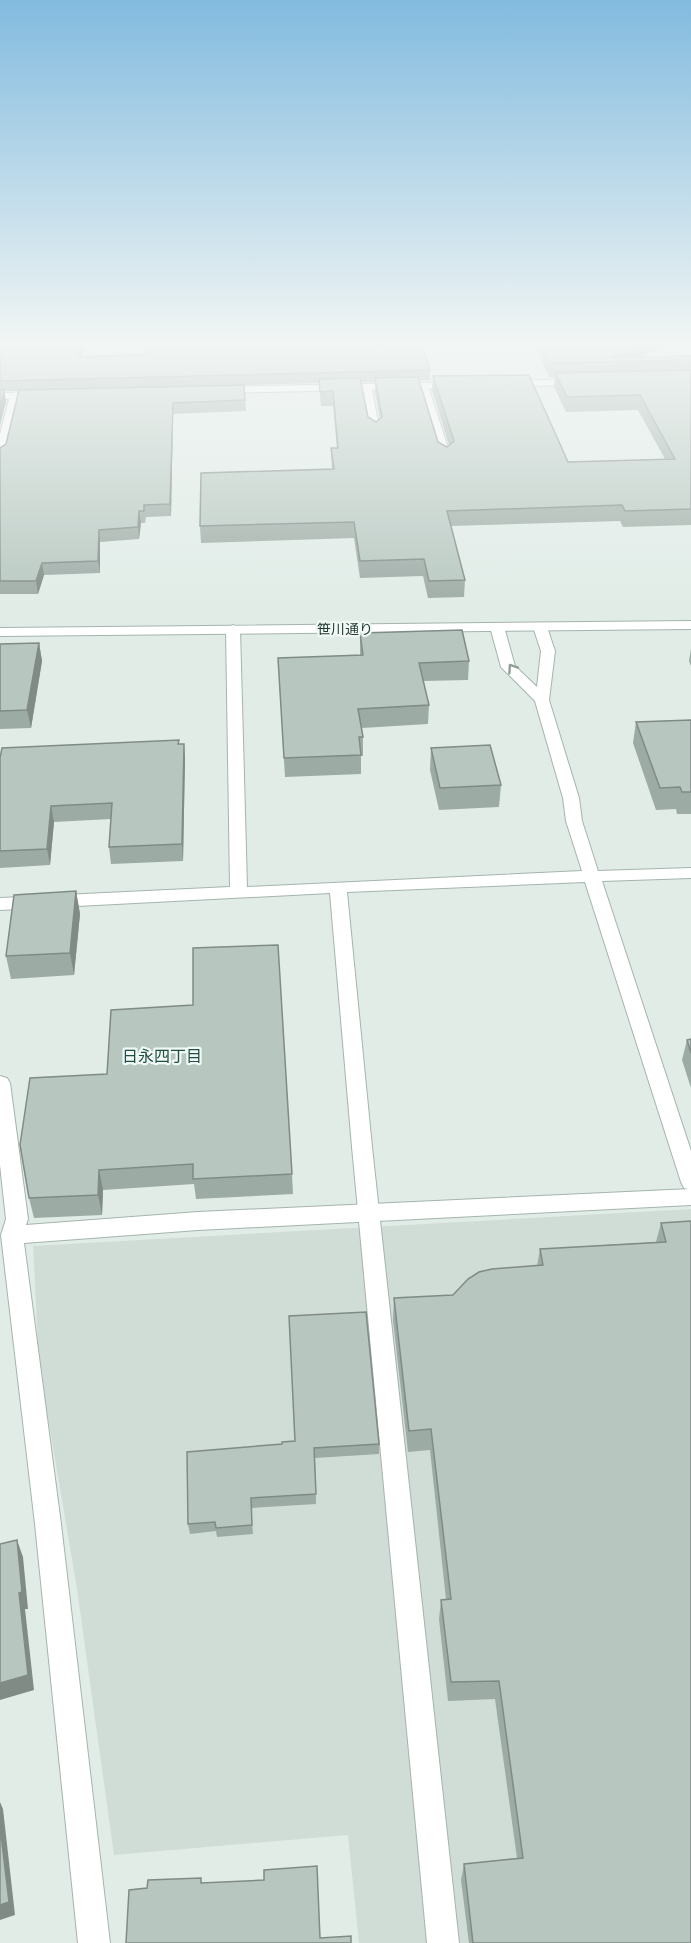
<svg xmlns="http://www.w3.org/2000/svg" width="691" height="1943" viewBox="0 0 691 1943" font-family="Lato,'Noto Sans JP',sans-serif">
	<rect width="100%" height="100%" fill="#e1ece7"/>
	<polygon fill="#d0dcd6" points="691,1209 691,1943 359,1943 348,1835 114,1855 77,1589 39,1364 33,1246"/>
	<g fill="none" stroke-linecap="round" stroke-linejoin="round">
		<defs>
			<polygon id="service" points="497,623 504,627 515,666 537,687 541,651 533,627 540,623 547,627 555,651 549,700 579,798 582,821 598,871 691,868 691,878 602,881 691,1151 691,1190 684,1188 681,1182 585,882 347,892 372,1147 459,1943 427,1943 352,1147 330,893 0,910 0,898 230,887 226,629 233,625 240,629 247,887 582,871 566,821 563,798 535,701 501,667 490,627"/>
			<g id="minor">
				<polygon points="577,379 582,382 581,384 509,387 504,384 509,381"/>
				<polygon points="457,382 462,385 461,387 429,389 451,457 445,460 439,457 419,389 372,390 380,432 375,435 370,432 362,390 221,393 216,390 221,387"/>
				<polygon points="40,392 44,393 44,397 19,399 6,455 0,458 0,434 9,399 0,399 0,393"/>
				<polygon points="0,1076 7,1078 10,1083 28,1219 26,1225 198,1212 691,1189 691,1205 198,1230 24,1243 61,1524 110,1943 78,1943 35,1524 1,1235 6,1219 0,1165"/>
			</g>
			<polygon id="tertiary" points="691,621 691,629 0,636 0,628"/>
		</defs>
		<use href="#service" stroke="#a4b4ae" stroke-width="2"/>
		<use href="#minor" stroke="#a4b4ae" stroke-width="2"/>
		<use href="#tertiary" stroke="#a4b4ae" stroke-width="2"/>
		<use href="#service" fill="#fff" fill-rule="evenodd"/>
		<use href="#minor" fill="#fff" fill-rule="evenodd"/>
		<use href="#tertiary" fill="#fff" fill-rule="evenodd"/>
	</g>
	<g fill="#9daba5" fill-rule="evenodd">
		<path d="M0,342H82L83,350L81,356L327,347L430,370V380H419L438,442L447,447L449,445L432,390L433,376L568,462L665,459L638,410L566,412L554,387L555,377H549L533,342H671L640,357L691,356V525L623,527L620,521L451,526L465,580L464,597L428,598L423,576L360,578L354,538L201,543L200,526L332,469L331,448H337L333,406H321L319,383L244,385L246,411L173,414L171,516L146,517L145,523H141L139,539L100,542V573L44,575L38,594H0V448L6,444L19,391H4L6,401L0,425ZM361,382H375V392L380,419L376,422L368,417Z"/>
		<polygon points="360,633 469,661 468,680 423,681 429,705 428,724 362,728 363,737 363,756 361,756 361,774 285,777 279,677 360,655"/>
		<polygon points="39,643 42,661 31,728 0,729 0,644"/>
		<polygon points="691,649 691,666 689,661"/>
		<polygon points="691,720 691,814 677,814 676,809 656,810 633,743 636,722"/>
		<polygon points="179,740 179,744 184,744 185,759 183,861 111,864 109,847 111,819 54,822 50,865 0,868 0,758"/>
		<polygon points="431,748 501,785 499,807 439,810 430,770"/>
		<polygon points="76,891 80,914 74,975 11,979 6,956"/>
		<polygon points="691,1039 691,1088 682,1060 687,1040"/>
		<polygon points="20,1145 292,1174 293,1194 196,1199 194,1184 103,1190 102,1215 34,1218 29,1198"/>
		<polygon points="691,1221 691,1943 469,1943 461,1880 464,1864 517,1858 495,1699 448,1701 439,1619 441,1600 446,1599 430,1450 408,1452 393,1320 394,1298 453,1295 537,1266 540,1249 656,1242 661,1223"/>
		<polygon points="379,1444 379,1454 315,1458 316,1504 251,1508 253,1534 217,1537 216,1531 190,1534 188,1524 187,1452"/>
	</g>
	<g fill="#808b86">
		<polygon points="81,342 82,342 83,350 79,367 77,357"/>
		<polygon points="644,342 671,342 631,361 610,358"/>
		<polygon points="4,390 6,401 0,425 0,407"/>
		<polygon points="173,403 173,414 171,516 170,504"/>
		<polygon points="139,511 141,523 139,539 138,527"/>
		<polygon points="99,530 100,542 100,573 98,561"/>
		<polygon points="42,563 44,575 38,594 36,581"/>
		<polygon points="39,643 42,661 31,728 27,710"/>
		<polygon points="184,744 185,759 183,861 182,844"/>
		<polygon points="51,806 54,822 50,865 47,849"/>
		<polygon points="76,891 80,914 74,975 70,953"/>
		<polygon points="99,1170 103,1190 102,1215 98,1195"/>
		<polygon points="17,1540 23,1557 28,1609 25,1609 34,1690 0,1700 0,1683"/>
		<polygon points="0,1802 3,1809 15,1915 0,1920"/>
	</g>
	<g fill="#b7c7c0" stroke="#808b86" stroke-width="1.5">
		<polygon points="0,342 81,342 77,357 146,355 147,342 326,342 327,347 422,344 430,370 0,381"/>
		<polygon points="540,342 644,342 610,358 691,356 691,360 550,363"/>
		<polygon points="691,370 691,509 625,511 622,505 447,511 465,580 429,581 424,559 360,561 354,522 200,526 201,473 334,469 331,448 338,448 333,391 320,392 319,379 360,378 368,417 376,422 382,417 375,378 418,377 438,442 447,447 454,441 433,376 529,375 568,462 675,459 640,395 567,397 555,373"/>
		<polygon points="244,385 245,400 173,403 170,504 144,505 144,511 139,511 138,527 99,530 98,561 42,563 36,581 0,581 0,448 6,444 19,390"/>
		<polygon points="0,390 4,390 0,407"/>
		<polygon points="462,630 469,661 419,663 429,705 358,709 363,737 359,737 361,755 284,758 278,658 363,655 360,633"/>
		<polygon points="39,643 27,710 0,711 0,644"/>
		<polygon points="691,720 691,792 682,792 680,787 660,788 636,722"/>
		<polygon points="179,740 178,744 184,744 182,844 109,847 112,803 51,806 47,849 0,851 0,758 2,748"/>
		<polygon points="490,745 501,785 440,788 431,748"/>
		<polygon points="76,891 70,953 6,956 14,895"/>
		<polygon points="278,945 292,1174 193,1179 193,1164 99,1170 98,1195 29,1198 20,1145 30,1078 107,1074 111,1010 193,1005 193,948"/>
		<polygon points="691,1039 691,1053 687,1040"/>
		<polygon points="691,1221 691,1943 473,1943 464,1864 523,1858 499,1681 451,1682 441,1600 451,1599 431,1429 409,1431 394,1298 453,1295 468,1279 479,1272 492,1269 543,1265 540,1249 666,1242 661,1223"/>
		<polygon points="366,1312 379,1444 314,1448 316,1494 251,1498 252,1525 216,1528 215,1522 188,1524 187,1452 282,1444 282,1442 295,1441 289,1316"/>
		<polygon points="17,1540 22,1592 19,1593 28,1675 0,1683 0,1544"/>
		<polygon points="0,1826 9,1902 0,1905"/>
		<polygon points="317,1866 320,1938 351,1936 351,1943 126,1943 129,1890 147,1888 148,1880 201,1878 201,1883 264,1880 264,1870"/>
	</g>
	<defs><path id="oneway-chevron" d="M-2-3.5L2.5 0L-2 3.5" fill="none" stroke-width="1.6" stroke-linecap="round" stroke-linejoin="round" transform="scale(1.5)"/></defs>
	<use stroke="#909e9a" href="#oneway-chevron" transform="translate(512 668) rotate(-124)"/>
	<linearGradient id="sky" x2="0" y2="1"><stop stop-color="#82bbdf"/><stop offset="0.56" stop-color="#f2f6f4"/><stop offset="1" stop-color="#f2f6f4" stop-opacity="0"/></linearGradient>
	<rect width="691" height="614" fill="url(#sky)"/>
	<g text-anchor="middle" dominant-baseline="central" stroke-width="4.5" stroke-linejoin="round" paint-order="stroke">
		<g font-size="14" fill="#213d36" stroke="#f2f8f5">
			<text x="345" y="628">笹川通り</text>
		</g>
		<g font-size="16" fill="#1d4f43" stroke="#f2f8f5">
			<text x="162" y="1055">日永四丁目</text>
		</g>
	</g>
</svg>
